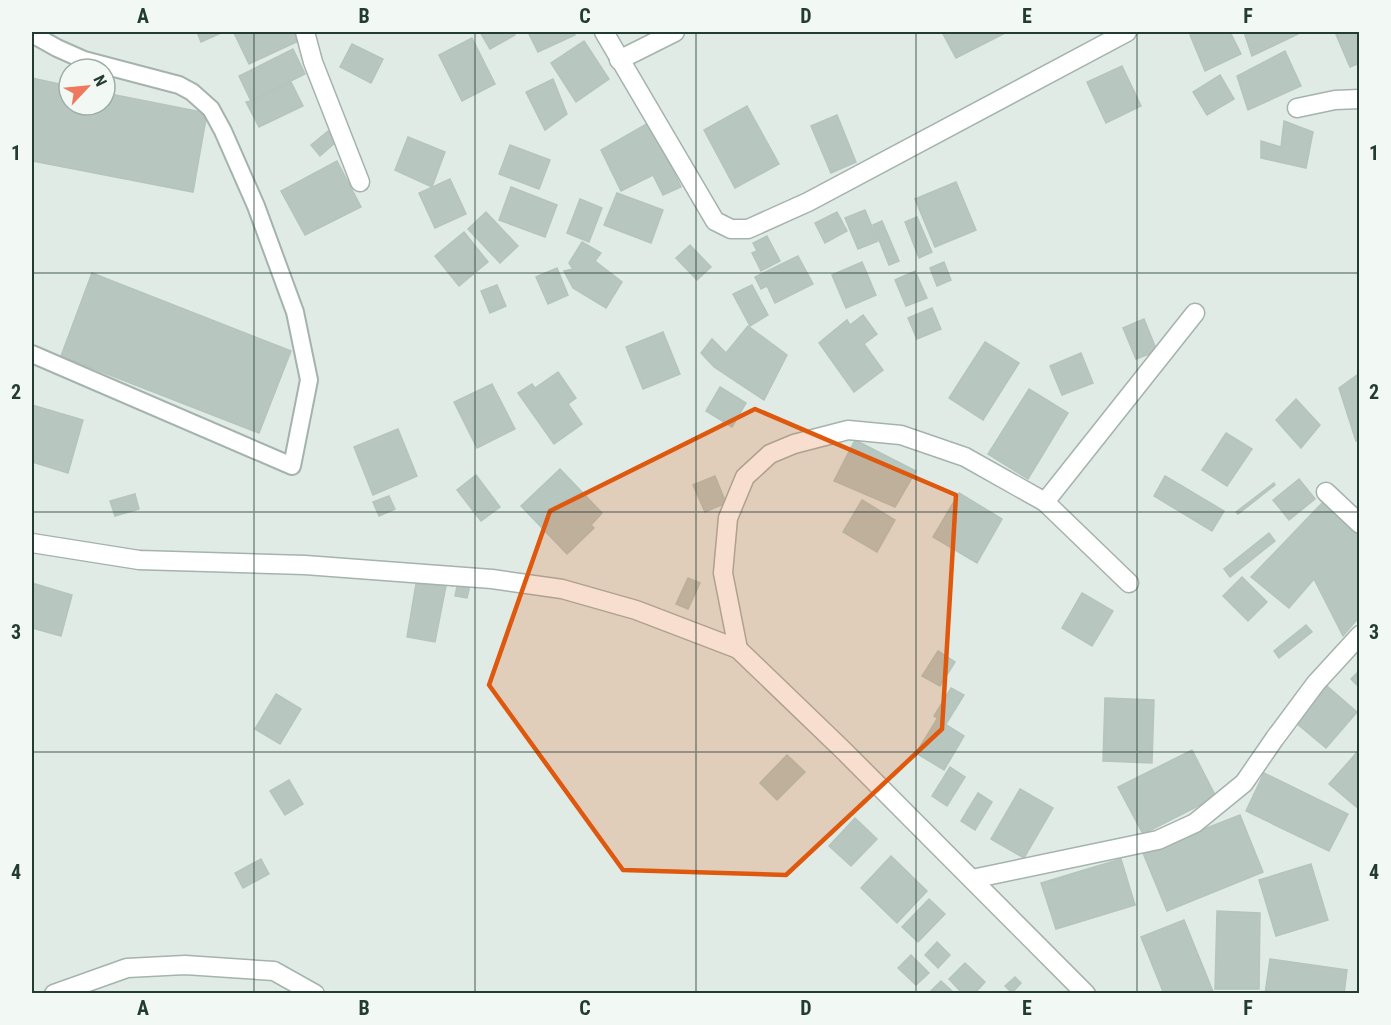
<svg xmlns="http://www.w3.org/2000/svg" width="1391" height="1025" viewBox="0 0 1391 1025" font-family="'Roboto Condensed',sans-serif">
	<rect width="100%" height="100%" fill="#e1ebe6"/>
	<g fill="#b7c6bf" stroke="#b4c5bd" stroke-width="1.5">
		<polygon points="197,32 223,32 201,42"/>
		<polygon points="237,32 297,32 301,40 249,64 234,33"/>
		<polygon points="480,32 513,32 515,35 490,49"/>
		<polygon points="528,32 573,32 575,35 538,52"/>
		<polygon points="942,32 1007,32 956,58"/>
		<polygon points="1197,32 1230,32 1241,54 1205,71 1190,35"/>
		<polygon points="1244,32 1299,32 1300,33 1252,56"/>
		<polygon points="1335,32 1360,32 1360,63 1350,67"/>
		<polygon points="472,38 495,84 462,101 439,55"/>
		<polygon points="584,41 609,79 576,102 551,63"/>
		<polygon points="352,44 383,59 371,83 340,67"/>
		<polygon points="293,49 305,74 251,101 239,76"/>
		<polygon points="1285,51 1301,86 1248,110 1237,76"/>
		<polygon points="1122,66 1141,106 1106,123 1087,82"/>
		<polygon points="1220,75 1234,99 1207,115 1193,92"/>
		<polygon points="32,78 69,86 69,105 105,105 105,93 207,113 193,192 32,161"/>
		<polygon points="553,79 567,114 545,130 526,92"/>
		<polygon points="291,82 303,106 259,127 246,102 251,101"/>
		<polygon points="747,106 779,164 735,188 704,130"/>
		<polygon points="837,115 856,162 831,173 811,126"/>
		<polygon points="1284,121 1313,132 1306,168 1261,158 1261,141 1281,147"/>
		<polygon points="650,122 681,187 663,195 653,175 621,191 601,150"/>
		<polygon points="328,131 336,142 320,156 311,145"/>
		<polygon points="408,137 445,152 432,187 395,170"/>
		<polygon points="510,145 550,160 539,189 499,174"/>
		<polygon points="337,161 361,207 305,235 281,191"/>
		<polygon points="450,179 466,214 435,228 419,193"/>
		<polygon points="956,182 976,230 935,247 915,199"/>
		<polygon points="511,187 557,205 545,237 499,220"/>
		<polygon points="617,193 663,210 651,243 604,225"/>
		<polygon points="580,199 602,208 589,242 567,233"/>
		<polygon points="865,210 878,241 858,249 845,218"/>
		<polygon points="486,212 518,246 500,263 468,229"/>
		<polygon points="837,212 847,231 825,243 815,223"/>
		<polygon points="917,217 932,252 919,258 905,222"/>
		<polygon points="882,221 899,261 889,265 873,225"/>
		<polygon points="464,232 488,262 459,286 435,256"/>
		<polygon points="767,236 780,261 761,271 752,253 757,251 753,243"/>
		<polygon points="582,242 601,253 595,261 622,282 606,308 573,288 564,271 573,269 569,263"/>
		<polygon points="690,245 711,267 697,280 676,258"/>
		<polygon points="798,256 813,284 775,303 767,286 761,289 755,277"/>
		<polygon points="862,262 876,295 846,308 832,275"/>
		<polygon points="944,262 951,280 937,286 930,268"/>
		<polygon points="557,268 568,295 548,304 536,277"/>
		<polygon points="915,271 927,298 906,306 895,280"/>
		<polygon points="92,273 291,351 259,433 61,356"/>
		<polygon points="497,285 506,306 490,313 481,291"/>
		<polygon points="752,285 768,315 750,326 733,294"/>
		<polygon points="932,308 941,329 917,339 908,318"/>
		<polygon points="863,315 877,334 864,344 883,370 854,392 819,343 847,320 850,325"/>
		<polygon points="1144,319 1157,351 1136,359 1123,328"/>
		<polygon points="748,326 787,355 764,400 714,367 701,353 712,339 726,353"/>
		<polygon points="663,332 680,374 643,389 626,347"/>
		<polygon points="985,342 1019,363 983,420 949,398"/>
		<polygon points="1081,353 1093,383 1062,395 1050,366"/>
		<polygon points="558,372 576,398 568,404 582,424 554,444 518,393 532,384 535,388"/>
		<polygon points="1360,373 1360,438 1356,441 1339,388"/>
		<polygon points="492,384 515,429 477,448 454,402"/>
		<polygon points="720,387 746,403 732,427 706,411"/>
		<polygon points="1029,389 1068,413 1028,479 988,454"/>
		<polygon points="1296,399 1320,425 1301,448 1276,420"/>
		<polygon points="32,405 83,420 68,473 32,462"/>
		<polygon points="398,429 417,476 373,495 354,447"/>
		<polygon points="1226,433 1252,449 1227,486 1202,470"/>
		<polygon points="855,440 916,471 895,507 834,481"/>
		<polygon points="560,469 602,513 591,525 594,528 567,554 521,506"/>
		<polygon points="476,475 500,507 481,521 457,490"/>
		<polygon points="715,476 726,503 705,512 693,485"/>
		<polygon points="1165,476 1224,511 1212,531 1154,496"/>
		<polygon points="1299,479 1315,499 1289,520 1273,500"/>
		<polygon points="1274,483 1275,485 1238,514 1236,512"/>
		<polygon points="959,493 1002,519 977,563 933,537"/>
		<polygon points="135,494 139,509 115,516 110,501"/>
		<polygon points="389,496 395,509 379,516 373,502"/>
		<polygon points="862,500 895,520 877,552 843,532"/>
		<polygon points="1323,502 1360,537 1360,616 1343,636 1314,579 1289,608 1251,577"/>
		<polygon points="1269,533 1275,541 1230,577 1224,569"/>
		<polygon points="1242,577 1267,602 1248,621 1223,596"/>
		<polygon points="688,578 700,583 688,609 676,604"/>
		<polygon points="458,582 470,585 467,598 455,596"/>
		<polygon points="32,583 72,595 61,636 32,628"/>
		<polygon points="416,584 446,586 435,642 407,637"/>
		<polygon points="1082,593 1113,611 1092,646 1062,628"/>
		<polygon points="1306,625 1312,632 1279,658 1274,651"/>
		<polygon points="938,651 955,662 940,686 922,676"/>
		<polygon points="1360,670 1360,688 1351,679"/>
		<polygon points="1327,686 1357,712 1326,748 1296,723"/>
		<polygon points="951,688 964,695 946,724 934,716"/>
		<polygon points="276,694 301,709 280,744 255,729"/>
		<polygon points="1105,698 1154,700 1152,763 1103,761"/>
		<polygon points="937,719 964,736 944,770 916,753"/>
		<polygon points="1360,749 1360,810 1329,784"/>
		<polygon points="1192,750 1216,797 1143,834 1118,787"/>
		<polygon points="787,755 805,772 777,800 760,783"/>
		<polygon points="950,767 965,777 947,806 932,796"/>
		<polygon points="1264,773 1348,814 1329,851 1246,811"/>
		<polygon points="289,780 303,804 285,815 270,791"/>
		<polygon points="1020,789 1053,808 1024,858 991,839"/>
		<polygon points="978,793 992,802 975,830 961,821"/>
		<polygon points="1240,815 1263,872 1167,911 1143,853"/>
		<polygon points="855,818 877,839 851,866 829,846"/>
		<polygon points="891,856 927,891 897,923 861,888"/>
		<polygon points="261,859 269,874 243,888 235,873"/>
		<polygon points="1121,859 1135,905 1056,929 1041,883"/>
		<polygon points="1311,864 1328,920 1276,936 1259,880"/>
		<polygon points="929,899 945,914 918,942 902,927"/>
		<polygon points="1217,911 1260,913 1259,989 1215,989"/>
		<polygon points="1184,920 1214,994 1164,994 1141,937"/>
		<polygon points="937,942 950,955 938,968 925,955"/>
		<polygon points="911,955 929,973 916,985 898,968"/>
		<polygon points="1270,959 1347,970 1344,994 1265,994"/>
		<polygon points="965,963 985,982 974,994 963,994 949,979"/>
		<polygon points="1015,977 1021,983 1012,993 1005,986"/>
		<polygon points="941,981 952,991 950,994 931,994 930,992"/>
	</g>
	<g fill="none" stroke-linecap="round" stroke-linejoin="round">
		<defs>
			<polyline id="service" points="32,34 57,48 84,60 179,85 192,92 211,109 223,131 256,206 295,312 309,380 292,466 32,354"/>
			<g id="minor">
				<polyline points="305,32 313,62 360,182"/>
				<polyline points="604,32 715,221 731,229 748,229 808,202 1127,32"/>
				<polyline points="619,60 675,32"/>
				<polyline points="1297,108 1335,100 1360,99"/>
				<polyline points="1326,492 1360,524"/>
				<polyline points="1045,502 1195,313"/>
				<polyline points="32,543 139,560 305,565 492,579 562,589 636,610 738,649 843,750 1086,994"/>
				<polyline points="738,649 723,573 728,518 745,477 770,454 794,444 848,430 901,435 965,457 1045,502 1129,583"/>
				<polyline points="972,879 1158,840 1195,823 1244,783 1275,738 1316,683 1360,635"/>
				<polyline points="54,994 127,968 185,965 274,971 315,994"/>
			</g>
		</defs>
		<use href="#service" stroke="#a4b3ad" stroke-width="20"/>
		<use href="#minor" stroke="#a4b3ad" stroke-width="21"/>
		<use href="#service" stroke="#fff" stroke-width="16"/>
		<use href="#minor" stroke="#fff" stroke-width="18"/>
	</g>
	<path fill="#de580e" fill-opacity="0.2" stroke="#de580e" stroke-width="4.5" stroke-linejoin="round" d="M755,409L956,495L942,729L786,875L623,870L489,685L550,511Z"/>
	<path fill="none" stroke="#223c33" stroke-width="1.5" stroke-opacity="0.55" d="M254,32V994M475,32V994M696,32V994M916,32V994M1137,32V994M32,273H1360M32,512H1360M32,752H1360"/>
	<rect width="1391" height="1025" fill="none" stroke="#f2f8f4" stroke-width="66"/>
	<g transform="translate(87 87) rotate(64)"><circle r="28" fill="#f2f8f4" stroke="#9fada7" stroke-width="1.5"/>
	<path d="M0-4.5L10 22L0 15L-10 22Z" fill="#ee795d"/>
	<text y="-9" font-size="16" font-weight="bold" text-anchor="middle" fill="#223c33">N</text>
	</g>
	<rect x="33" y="33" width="1325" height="959" fill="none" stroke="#223c33" stroke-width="2"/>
	<g font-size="20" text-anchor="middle" font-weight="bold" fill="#223c33">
		<text x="143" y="23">A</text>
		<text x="364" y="23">B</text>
		<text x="585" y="23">C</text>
		<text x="806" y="23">D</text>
		<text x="1027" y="23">E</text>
		<text x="1248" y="23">F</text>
		<text x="16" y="160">1</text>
		<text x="1374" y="160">1</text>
		<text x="16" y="399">2</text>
		<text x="1374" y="399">2</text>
		<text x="16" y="639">3</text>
		<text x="1374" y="639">3</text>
		<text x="16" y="879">4</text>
		<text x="1374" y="879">4</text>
		<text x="143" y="1015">A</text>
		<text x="364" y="1015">B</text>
		<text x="585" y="1015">C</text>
		<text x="806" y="1015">D</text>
		<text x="1027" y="1015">E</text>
		<text x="1248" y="1015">F</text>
	</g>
</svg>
